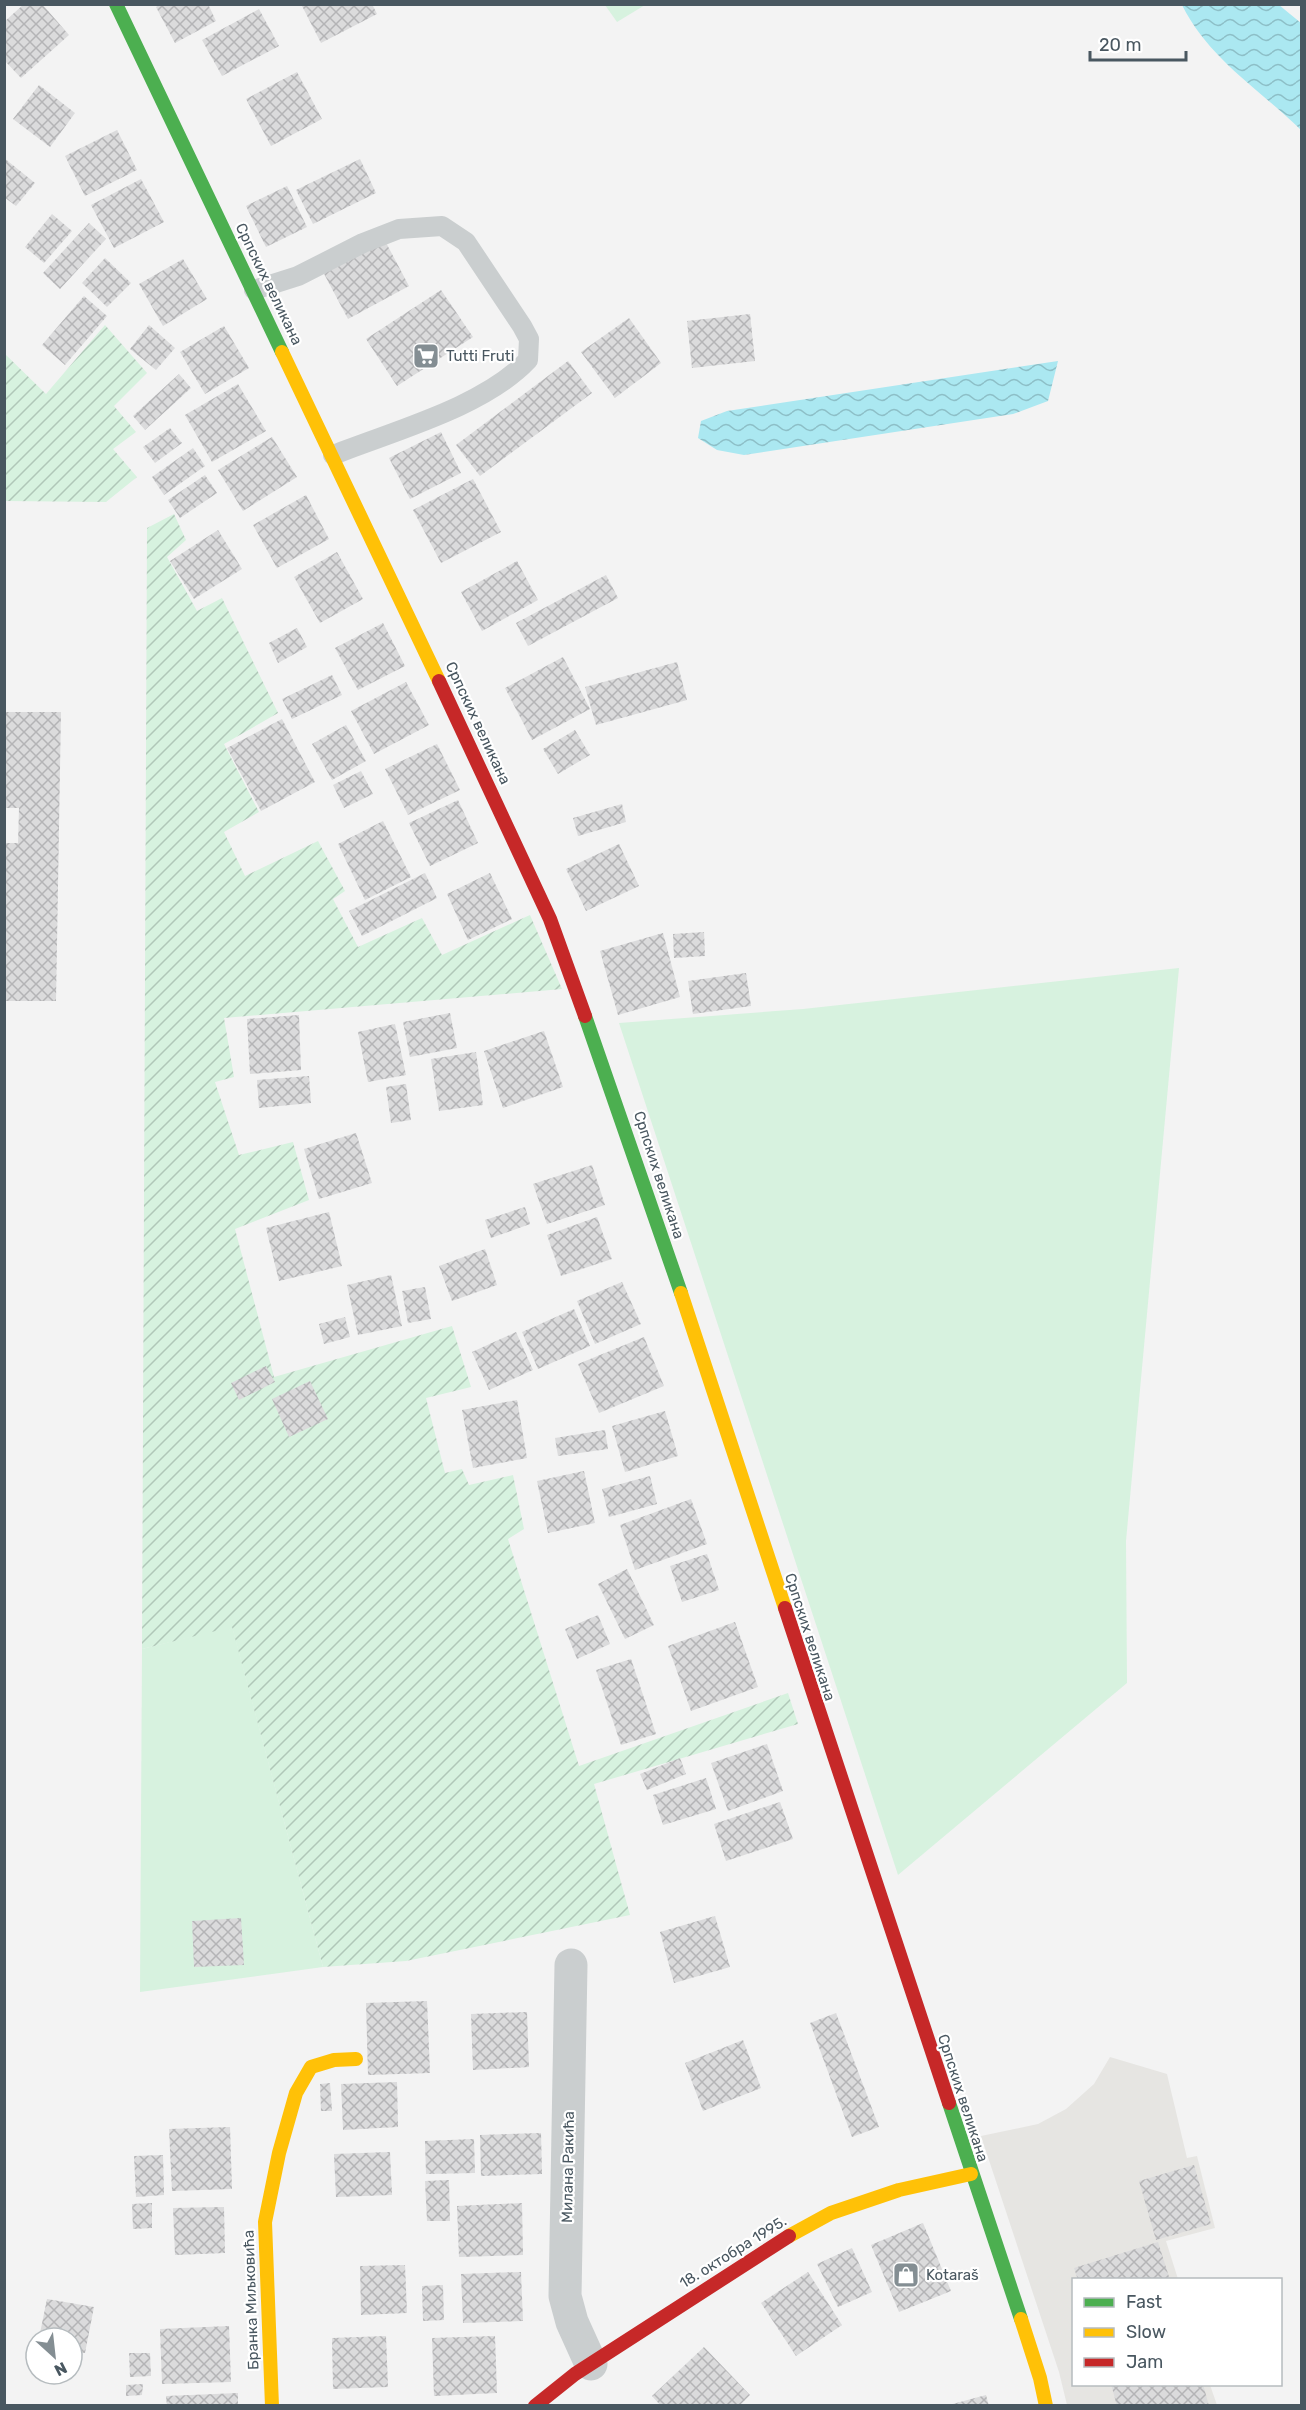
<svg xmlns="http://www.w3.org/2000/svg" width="1306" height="2410" viewBox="0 0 1306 2410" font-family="Rubik,sans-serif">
	<defs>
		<pattern id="garden-furrows" width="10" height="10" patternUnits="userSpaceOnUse" patternTransform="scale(1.5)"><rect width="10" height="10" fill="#d7f2df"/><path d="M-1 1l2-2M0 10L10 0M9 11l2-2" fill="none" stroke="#b0c7b8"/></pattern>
		<pattern id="water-waves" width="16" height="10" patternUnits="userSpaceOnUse" patternTransform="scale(1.5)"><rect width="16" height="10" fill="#abe8f1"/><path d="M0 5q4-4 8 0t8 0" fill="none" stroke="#8dbfc7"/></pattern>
		<pattern id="building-cross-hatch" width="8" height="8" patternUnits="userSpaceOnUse" patternTransform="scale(1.5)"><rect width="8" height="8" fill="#dbdbdc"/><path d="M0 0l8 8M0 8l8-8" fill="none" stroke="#b4b4b6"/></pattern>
	</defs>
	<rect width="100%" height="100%" fill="#f3f3f3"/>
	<polygon fill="#e6e5e2" points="1110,2057 1167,2074 1187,2158 1197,2156 1215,2228 1166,2241 1178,2279 1074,2280 1074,2384 1210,2385 1217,2405 1067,2405 1059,2372 981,2136 1038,2124 1066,2109 1094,2084"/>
	<g fill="#d7f2df">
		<polygon points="605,5 645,5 617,22"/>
		<polygon points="1179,968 1126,1541 1127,1683 898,1875 619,1023 803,1009"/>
		<polygon points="232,1626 323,1967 140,1992 142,1649"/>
	</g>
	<g fill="url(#garden-furrows)">
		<polygon points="105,325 147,373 114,406 136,432 113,449 137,477 106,502 5,501 5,354 46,394"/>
		<polygon points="174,514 186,540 167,557 197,611 222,598 278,713 224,744 259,812 224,832 245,876 318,841 345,891 333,899 358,947 422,918 442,955 530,915 562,989 224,1018 234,1077 215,1082 239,1155 293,1142 309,1200 235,1229 274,1377 452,1326 471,1387 426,1398 445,1473 462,1469 469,1485 513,1475 524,1529 508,1539 579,1766 788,1693 798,1724 594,1784 630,1915 406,1961 323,1967 232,1627 142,1649 147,528"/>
	</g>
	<g fill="url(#water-waves)">
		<path d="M1182,5H1279L1301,23V130C1259,89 1209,59 1182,5Z"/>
		<polygon points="1058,361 1048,401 1013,414 744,455 717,450 698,438 701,421 727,411"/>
	</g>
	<g fill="url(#building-cross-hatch)">
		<polygon points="24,4 42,4 69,35 21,78 4,60 4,22"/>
		<polygon points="160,4 208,4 216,21 175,43 156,7"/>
		<polygon points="301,4 372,4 377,14 321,43"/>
		<polygon points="259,9 279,46 222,76 202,40"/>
		<polygon points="297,72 322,119 271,146 246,99"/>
		<polygon points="39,85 75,113 50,147 13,119"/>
		<polygon points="117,130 137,170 85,196 65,156"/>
		<polygon points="4,158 35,183 16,206 4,197"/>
		<polygon points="360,159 376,193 313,224 296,190"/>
		<polygon points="141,179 164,222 114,248 91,205"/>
		<polygon points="287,186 307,227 266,247 246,206"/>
		<polygon points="52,214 72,231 44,263 25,247"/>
		<polygon points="89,223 106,239 60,289 43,273"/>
		<polygon points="383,237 409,286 348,319 322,270"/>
		<polygon points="105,258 131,283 107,307 82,283"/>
		<polygon points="183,259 207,299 163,326 139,284"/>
		<polygon points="441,290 473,337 397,386 366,339"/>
		<polygon points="84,296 107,316 65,365 42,345"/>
		<polygon points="750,314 755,361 692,368 687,321"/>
		<polygon points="629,318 661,363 615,398 581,352"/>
		<polygon points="149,325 175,348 156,370 130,349"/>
		<polygon points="224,326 249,368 205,394 180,352"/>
		<polygon points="568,361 592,393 480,476 456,445"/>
		<polygon points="179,374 191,388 145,430 133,416"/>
		<polygon points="238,384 266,431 212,462 185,415"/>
		<polygon points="170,428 182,443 155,463 143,447"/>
		<polygon points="441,432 461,473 410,499 389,458"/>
		<polygon points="272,437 297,477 243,511 218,470"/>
		<polygon points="193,448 205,466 164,495 152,477"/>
		<polygon points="205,475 217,493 180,518 168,500"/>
		<polygon points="473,479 501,532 441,563 413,510"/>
		<polygon points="306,495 329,539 277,568 253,525"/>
		<polygon points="218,530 242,569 194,599 170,561"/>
		<polygon points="337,552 363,599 320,623 294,577"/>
		<polygon points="517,561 538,600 482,631 461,592"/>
		<polygon points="606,575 618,598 528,646 516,623"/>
		<polygon points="383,623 405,666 358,690 335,648"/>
		<polygon points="297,628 307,647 278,663 269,643"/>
		<polygon points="563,657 590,709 532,740 505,688"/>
		<polygon points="677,662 687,700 596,725 585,687"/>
		<polygon points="332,675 342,695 292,719 282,699"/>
		<polygon points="406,682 429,725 374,754 351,711"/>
		<polygon points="4,712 61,712 56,1001 4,1001 4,843 18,843 19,808 4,808"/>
		<polygon points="282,719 315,782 261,811 227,748"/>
		<polygon points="346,725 366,761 332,780 312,744"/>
		<polygon points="575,730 590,755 558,774 543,749"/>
		<polygon points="437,744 460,790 408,815 385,769"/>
		<polygon points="361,771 373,794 344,808 333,785"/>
		<polygon points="458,800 478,843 430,866 409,823"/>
		<polygon points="622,804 626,822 578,836 573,818"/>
		<polygon points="383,821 411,877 365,900 338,844"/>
		<polygon points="619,844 639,886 586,911 566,869"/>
		<polygon points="425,873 437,898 362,936 349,911"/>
		<polygon points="490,873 512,919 468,940 447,894"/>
		<polygon points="704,932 705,956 674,958 673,934"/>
		<polygon points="663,933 680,997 618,1015 600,951"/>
		<polygon points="746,973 751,1006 693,1014 688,981"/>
		<polygon points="450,1013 457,1048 410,1057 403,1022"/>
		<polygon points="299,1015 301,1070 250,1074 247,1019"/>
		<polygon points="395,1024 406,1075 368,1082 358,1032"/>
		<polygon points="544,1031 563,1087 503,1108 484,1051"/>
		<polygon points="476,1052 483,1105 439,1111 431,1059"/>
		<polygon points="309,1076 311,1103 259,1108 257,1080"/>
		<polygon points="406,1084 411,1120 391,1123 386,1087"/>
		<polygon points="356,1133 372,1183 319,1199 304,1149"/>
		<polygon points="592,1165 605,1205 547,1224 533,1184"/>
		<polygon points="525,1207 530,1224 491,1238 485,1220"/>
		<polygon points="329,1212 342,1266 279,1281 266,1228"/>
		<polygon points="597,1217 612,1259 561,1276 547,1235"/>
		<polygon points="485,1249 497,1285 452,1301 439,1266"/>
		<polygon points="391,1275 402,1326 358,1335 347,1285"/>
		<polygon points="622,1282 641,1324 595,1344 577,1301"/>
		<polygon points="425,1287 431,1319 408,1323 402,1291"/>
		<polygon points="574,1309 590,1346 538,1369 522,1332"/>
		<polygon points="345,1317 350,1337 324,1344 319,1324"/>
		<polygon points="516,1332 533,1370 489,1390 472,1352"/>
		<polygon points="644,1337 664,1386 599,1413 578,1364"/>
		<polygon points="266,1366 275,1382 239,1400 231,1383"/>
		<polygon points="310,1381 328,1419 289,1437 272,1399"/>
		<polygon points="517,1400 527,1458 473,1468 462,1410"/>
		<polygon points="665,1411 678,1456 625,1472 612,1426"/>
		<polygon points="605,1430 608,1449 558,1456 555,1438"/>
		<polygon points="584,1471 595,1523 548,1533 537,1481"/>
		<polygon points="650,1476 657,1504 609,1517 602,1489"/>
		<polygon points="691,1499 707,1544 635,1570 620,1525"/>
		<polygon points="707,1554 719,1590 682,1602 670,1566"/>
		<polygon points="627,1569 654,1625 625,1639 598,1584"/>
		<polygon points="598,1615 610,1644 577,1659 565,1629"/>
		<polygon points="735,1622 758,1687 691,1711 668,1646"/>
		<polygon points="631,1659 656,1734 621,1745 596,1670"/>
		<polygon points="767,1744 783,1791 728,1811 711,1763"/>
		<polygon points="680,1758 686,1774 647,1790 640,1774"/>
		<polygon points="706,1778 716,1809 663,1825 653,1795"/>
		<polygon points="780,1802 793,1839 726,1861 714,1824"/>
		<polygon points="715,1916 730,1967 674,1983 660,1932"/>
		<polygon points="241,1918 244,1965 194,1967 192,1921"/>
		<polygon points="427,2001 430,2073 368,2075 366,2003"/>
		<polygon points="527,2012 529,2067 473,2070 471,2014"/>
		<polygon points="836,2013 879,2127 852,2137 810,2023"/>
		<polygon points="743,2040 761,2088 703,2111 685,2063"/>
		<polygon points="397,2082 398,2127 343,2130 341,2084"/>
		<polygon points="330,2083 332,2111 321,2111 320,2084"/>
		<polygon points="230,2127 232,2189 172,2191 169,2129"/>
		<polygon points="541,2133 542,2174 481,2176 480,2135"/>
		<polygon points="474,2139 475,2173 426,2174 425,2141"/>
		<polygon points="390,2152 392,2195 336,2197 334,2154"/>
		<polygon points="163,2155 164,2195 136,2197 134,2156"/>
		<polygon points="1194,2165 1211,2224 1156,2240 1139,2181"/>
		<polygon points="449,2180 450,2221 427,2221 425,2181"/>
		<polygon points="152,2203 152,2228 133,2229 132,2204"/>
		<polygon points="522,2203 523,2255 459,2257 457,2206"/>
		<polygon points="224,2207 225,2253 175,2255 173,2208"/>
		<polygon points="923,2223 951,2291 899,2312 871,2245"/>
		<polygon points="1158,2242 1170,2280 1078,2280 1074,2268"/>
		<polygon points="852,2248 872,2292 838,2307 817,2264"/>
		<polygon points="405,2265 407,2313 361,2315 360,2266"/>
		<polygon points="521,2272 523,2321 463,2323 461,2274"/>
		<polygon points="808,2272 842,2325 796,2356 761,2303"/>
		<polygon points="443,2285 444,2320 423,2321 422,2286"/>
		<polygon points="47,2299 94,2307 85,2353 72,2351 72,2338 39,2338"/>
		<polygon points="229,2326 231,2382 162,2384 160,2329"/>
		<polygon points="386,2336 388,2387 333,2389 332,2338"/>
		<polygon points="495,2336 497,2393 434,2396 432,2338"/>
		<polygon points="704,2347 750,2395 739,2406 661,2406 652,2396"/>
		<polygon points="129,2353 150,2353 151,2376 130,2377"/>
		<polygon points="143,2384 142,2395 126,2396 126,2385"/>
		<polygon points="1111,2384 1203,2384 1209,2406 1117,2406"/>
		<polygon points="238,2393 238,2406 167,2406 166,2396"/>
		<polygon points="986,2395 989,2406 949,2406 949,2405"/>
	</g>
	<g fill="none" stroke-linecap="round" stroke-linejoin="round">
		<path stroke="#cacecf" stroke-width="20" d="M254,290L298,276L363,243L399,229L442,226L466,242L522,326L529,339L528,360C484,407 393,431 333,455"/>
		<polyline stroke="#cacecf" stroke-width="33" points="571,1965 565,2296 572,2322 591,2364"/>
		<g stroke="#4caf50" stroke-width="14">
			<polyline points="116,4 282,352"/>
			<polyline points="585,1016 681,1293"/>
			<polyline points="949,2103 1021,2319"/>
		</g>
		<g stroke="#ffc107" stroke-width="14">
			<polyline points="282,352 439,681"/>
			<polyline points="681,1293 785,1608"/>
			<polyline points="789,2236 831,2213 899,2190 971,2174"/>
			<polyline points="1021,2319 1040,2378 1046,2406"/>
			<polyline points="272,2406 265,2222 279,2153 296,2093 311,2067 334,2060 356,2059"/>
		</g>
		<g stroke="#c62828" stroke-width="14">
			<polyline points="439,681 550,919 585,1016"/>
			<polyline points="785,1608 949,2103"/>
			<polyline points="535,2406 575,2374 789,2236"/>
		</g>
	</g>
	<defs>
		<symbol id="supermarket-square" viewBox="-11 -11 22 22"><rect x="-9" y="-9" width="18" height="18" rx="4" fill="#848e93" stroke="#fff"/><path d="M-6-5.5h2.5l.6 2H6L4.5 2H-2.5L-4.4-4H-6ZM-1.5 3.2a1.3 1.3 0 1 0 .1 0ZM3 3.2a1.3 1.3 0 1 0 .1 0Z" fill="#fff"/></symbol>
		<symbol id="shop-square" viewBox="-11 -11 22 22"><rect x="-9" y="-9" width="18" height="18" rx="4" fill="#848e93" stroke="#fff"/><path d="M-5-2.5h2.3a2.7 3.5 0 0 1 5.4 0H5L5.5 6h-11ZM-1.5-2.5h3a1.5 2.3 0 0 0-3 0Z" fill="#fff"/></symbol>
	</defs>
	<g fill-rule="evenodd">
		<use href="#supermarket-square" x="411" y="341" width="30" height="30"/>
		<use href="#shop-square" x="891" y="2260" width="30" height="30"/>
	</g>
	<g text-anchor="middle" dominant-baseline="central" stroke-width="4.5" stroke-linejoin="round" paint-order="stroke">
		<g font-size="15" fill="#495760" stroke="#fff">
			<text transform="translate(269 284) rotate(64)">Српских великана</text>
			<text transform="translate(478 723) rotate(65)">Српских великана</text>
			<text transform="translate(659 1175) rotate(72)">Српских великана</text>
			<text transform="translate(810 1637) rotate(72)">Српских великана</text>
			<text transform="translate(963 2098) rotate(72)">Српских великана</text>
			<text transform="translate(568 2167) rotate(-89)">Милана Ракића</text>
			<text transform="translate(733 2252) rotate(-32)">18. октобра 1995.</text>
			<text transform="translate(251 2300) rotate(-92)">Бранка Миљковића</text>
		</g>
		<g font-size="15" fill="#495760" stroke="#fff" text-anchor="start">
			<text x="446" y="356">Tutti Fruti</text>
			<text x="926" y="2275">Kotaraš</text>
		</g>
	</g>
	<rect width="1306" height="2410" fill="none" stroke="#495760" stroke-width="12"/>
	<rect x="1072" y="2278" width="210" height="108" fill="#ffffff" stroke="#b6bcbf" stroke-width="1.5"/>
	<rect x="1084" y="2298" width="30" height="9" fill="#4caf50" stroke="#b6bcbf" stroke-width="1.5"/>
	<text x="1126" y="2308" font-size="18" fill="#495760">Fast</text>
	<rect x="1084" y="2328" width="30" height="9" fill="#ffc107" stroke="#b6bcbf" stroke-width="1.5"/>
	<text x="1126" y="2338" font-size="18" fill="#495760">Slow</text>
	<rect x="1084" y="2358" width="30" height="9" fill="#c62828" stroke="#b6bcbf" stroke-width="1.5"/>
	<text x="1126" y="2368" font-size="18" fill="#495760">Jam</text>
	<g transform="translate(54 2356) rotate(153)"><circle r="28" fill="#ffffff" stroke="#b6bcbf" stroke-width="1.5"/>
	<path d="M0-4.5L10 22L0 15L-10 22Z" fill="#848e93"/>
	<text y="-9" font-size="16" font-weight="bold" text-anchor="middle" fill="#495760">N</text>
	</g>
	<path d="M1090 51v9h96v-9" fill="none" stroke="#495760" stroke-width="3"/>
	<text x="1099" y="51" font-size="18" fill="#495760" stroke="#ffffff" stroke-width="4.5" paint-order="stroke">20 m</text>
</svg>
